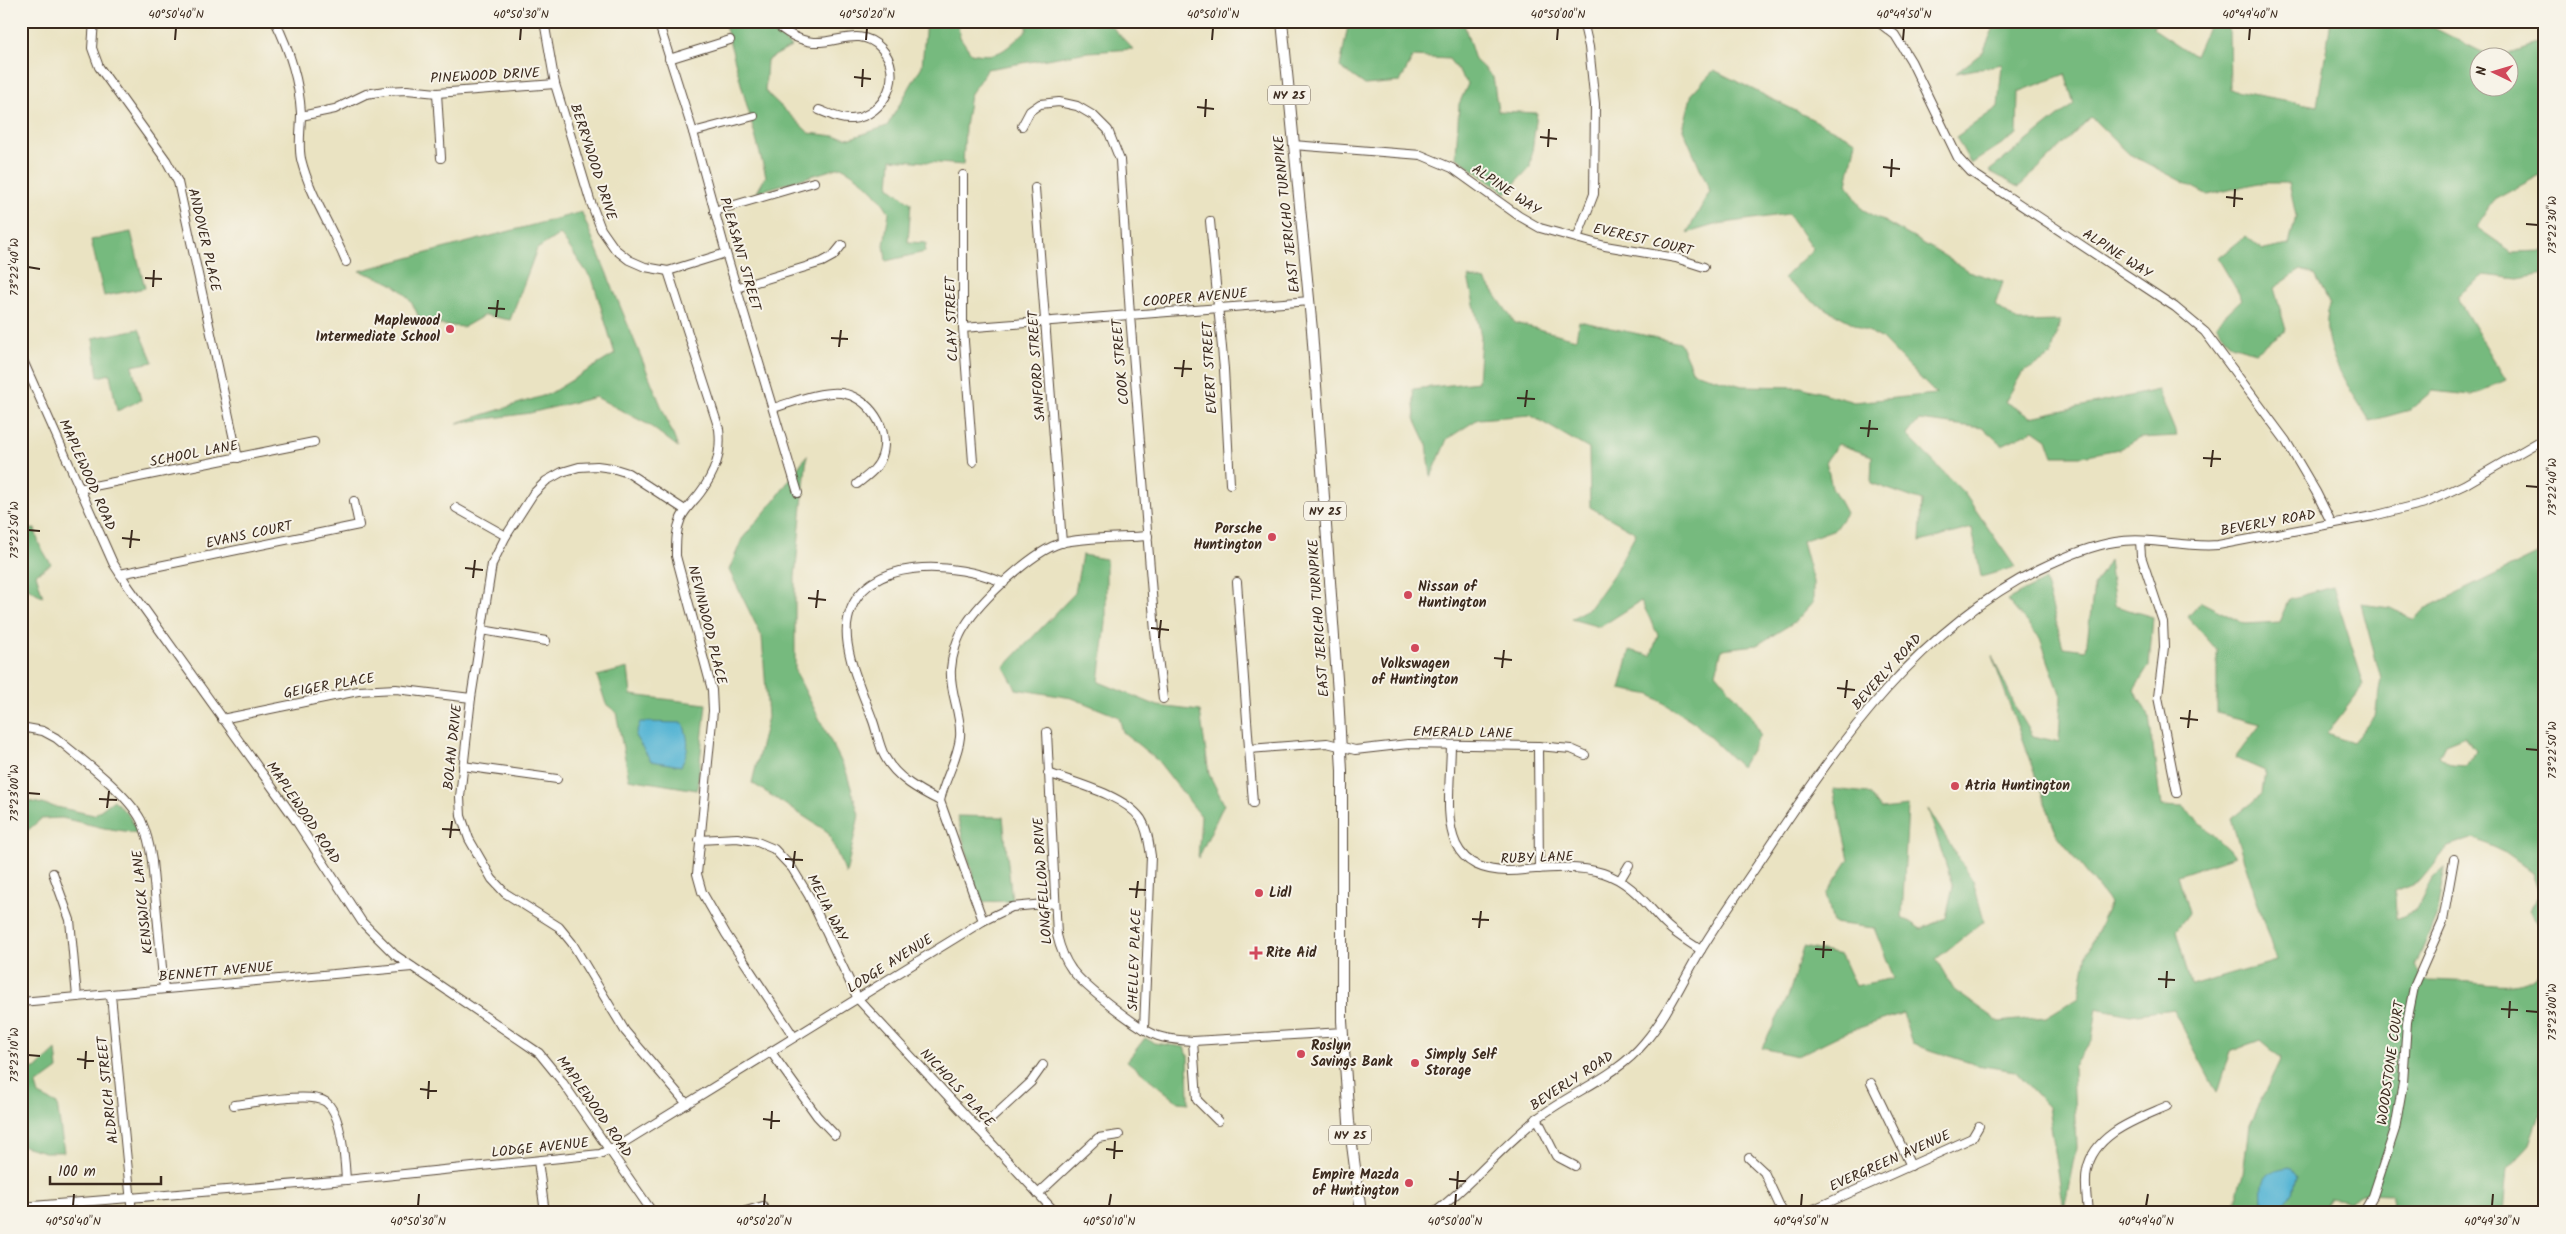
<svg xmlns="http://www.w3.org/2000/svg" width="2566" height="1234" viewBox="0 0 2566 1234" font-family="Kalam,sans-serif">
	<rect width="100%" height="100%" fill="#f7f3e8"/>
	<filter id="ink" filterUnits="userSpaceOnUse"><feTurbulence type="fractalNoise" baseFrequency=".02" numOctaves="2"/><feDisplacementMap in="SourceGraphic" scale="10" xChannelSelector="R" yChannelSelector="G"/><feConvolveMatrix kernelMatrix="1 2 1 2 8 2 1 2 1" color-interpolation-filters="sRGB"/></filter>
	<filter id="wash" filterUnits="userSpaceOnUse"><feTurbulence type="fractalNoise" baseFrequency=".0096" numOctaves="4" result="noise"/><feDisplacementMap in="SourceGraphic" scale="20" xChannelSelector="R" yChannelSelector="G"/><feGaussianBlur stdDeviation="1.12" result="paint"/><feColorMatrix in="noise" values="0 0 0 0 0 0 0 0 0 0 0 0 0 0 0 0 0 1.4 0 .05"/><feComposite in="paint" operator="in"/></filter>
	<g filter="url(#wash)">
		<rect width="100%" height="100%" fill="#eae3c2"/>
		<g fill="#76ba7e" stroke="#58724e" fill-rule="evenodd">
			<path d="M724,21H762L791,47L767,60L765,91L809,133L851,138L887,126L922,66L926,21H957L960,37L971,53C1001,59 1005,49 1027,30V21H1106L1133,49L1088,52L987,69L970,95L965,127L963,165L891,159L889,187L911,203L908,242L926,243L925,252L886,261L884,245L889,212C877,192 862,178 841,167L757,192L766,176Z"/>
			<polygon points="1349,21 1463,21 1475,60 1493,77 1498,111 1537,113 1530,167 1506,193 1456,157 1459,104 1468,84 1449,59 1413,57 1400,82 1365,85 1340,67"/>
			<path d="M1984,21H2156L2154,29L2195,56L2210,22L2229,29L2230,90L2317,106L2331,21H2420L2492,57L2478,58V88H2508V58L2498,57L2545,41V181L2540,175L2494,200L2476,227L2512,252L2545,251V274L2519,279L2484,275L2456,296L2506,380L2472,395L2432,391L2410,410L2370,421C2349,387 2316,345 2330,304L2315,275L2301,270L2274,288L2286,330L2255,352L2231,345L2216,324L2242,299L2218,258L2246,236L2263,250L2289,245L2296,216L2289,183H2258L2208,195L2129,154L2091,117L2019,187L1989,171L2074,104L2065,74L2018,92L2017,134L1971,164L1956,137L1998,107L2002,64L1956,73L1983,52L1995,25Z"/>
			<polygon points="1714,70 1856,141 1847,184 1862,209 1935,250 1968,271 2003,282 1995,305 2019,322 2060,321 2051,356 2022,373 2005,402 2031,417 2158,390 2177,436 2140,438 2119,449 2082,456 2053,456 2047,439 2034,430 2002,445 1983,428 1919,420 1907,435 1964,493 2015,567 1981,577 1972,528 1920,542 1922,501 1871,483 1872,456 1838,444 1826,461 1832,487 1846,513 1835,529 1802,541 1813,582 1813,602 1796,621 1757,645 1722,649 1716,673 1753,718 1760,735 1741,767 1694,722 1651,695 1620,689 1630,650 1651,656 1658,635 1641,601 1600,627 1571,619 1590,607 1613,575 1636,533 1590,507 1589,449 1530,415 1478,419 1447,439 1431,477 1427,444 1415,418 1413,389 1478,382 1481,336 1468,277 1486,281 1515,323 1576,339 1579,321 1680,343 1693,372 1742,386 1801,387 1854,402 1936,394 1881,338 1815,303 1783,278 1813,249 1788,214 1718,224 1687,233 1710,191 1683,129 1692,93"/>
			<path d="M582,212V213L678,447L649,425L596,397L530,413L457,423L549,394L615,354L593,281L560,234L537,249L510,320L485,315L464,327L421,323C408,287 392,282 359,271Z"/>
			<polygon points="131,232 145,288 104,296 91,240"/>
			<polygon points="139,329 153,362 132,366 141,400 117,411 110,374 98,377 93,338"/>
			<polygon points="807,455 795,577 795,671 846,771 859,815 846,874 828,832 752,783 768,717 762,637 729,570 742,539 775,500"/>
			<polygon points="35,529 39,544 51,564 36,574 43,597 21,584 21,530"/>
			<path d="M2543,551L2545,560V939L2538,924L2529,911L2540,895L2532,872L2504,852L2474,838L2448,847L2420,881L2395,891L2396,919L2415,911L2432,879L2445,867L2436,917L2415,967L2424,980C2439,980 2455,981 2471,982C2498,984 2540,993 2545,955V1100L2530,1144L2507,1169L2503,1213H2376L2393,1203L2391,1194L2362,1193L2349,1201L2330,1198L2319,1213H2231L2243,1174L2249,1125L2281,1058L2260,1040L2230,1051L2217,1092L2173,1009L2130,1015L2097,1008L2092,1039L2073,1067L2076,1148L2064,1209L2048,1107L2015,1071L1977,1065L1912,1044L1903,1013L1844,1033L1797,1056L1762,1048L1788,997L1803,947L1841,955L1855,986L1894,978L1874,928L1833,923L1826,894L1849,859L1833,789L1868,793L1881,809L1908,806L1902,917L1921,929L1946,918L1953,887L1928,809L1973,881L1984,921L1936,959L1954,990L1999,1022L2046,1017L2079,997L2087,953L2110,903L2056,833L1992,656L2016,708L2033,736L2059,742L2061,696L2050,666L2040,638L2007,600L2045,580L2063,647L2086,650L2094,586L2109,560L2115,606L2153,617L2149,666L2134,690L2149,716L2161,806L2183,807L2235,856L2178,875L2189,913L2176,930L2191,986L2276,961L2231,819L2262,794L2265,771L2235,758L2261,724L2217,713V650L2188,617L2201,602L2245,624L2279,622L2289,599L2333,587L2364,685L2327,733L2353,742L2375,716L2381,679L2361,604L2390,608L2415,620L2425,609ZM2465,736L2476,750L2466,766L2451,765L2439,756L2445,744Z"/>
			<polygon points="1082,555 1106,559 1106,623 1099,682 1158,706 1200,711 1209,774 1224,804 1198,859 1201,816 1158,761 1123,732 1119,717 1072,698 1016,689 1004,667 1075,593"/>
			<polygon points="628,668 631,695 706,704 697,790 629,779 616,712 606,704 597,676"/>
			<polygon points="114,800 129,816 138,833 104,828 62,818 41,819 21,836 21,801 28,801 94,815"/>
			<polygon points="957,816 1003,817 1012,901 980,902"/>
			<polygon points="1145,1038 1154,1043 1184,1047 1188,1055 1189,1103 1178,1102 1127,1061"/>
			<polygon points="56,1050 58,1069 36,1085 39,1095 57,1104 64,1152 45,1152 23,1146 21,1069 36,1069"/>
		</g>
		<g fill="#56b5d4" stroke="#487079">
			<path d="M640,722L683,723C689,740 690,750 681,766L651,761L635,736Z"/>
			<path d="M2290,1167L2297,1177L2293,1193L2277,1207L2263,1201C2261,1178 2265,1171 2290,1167Z"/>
		</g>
	</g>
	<g filter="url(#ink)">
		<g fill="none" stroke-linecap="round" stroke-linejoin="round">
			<defs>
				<g id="minor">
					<polyline points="94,21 92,48 99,67 166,160 178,182 238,458"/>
					<path d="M275,21C290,51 299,79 301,113C301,129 298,144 301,159C310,196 332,227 346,262"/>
					<polyline points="544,21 555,84 590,200 601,229 615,249 629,260 645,267 668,271 726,253"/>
					<polyline points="658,21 693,132 726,253 798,493"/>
					<path d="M773,21C784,32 797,40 813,42C837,44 860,26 881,48C905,73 885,116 852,119C840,120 830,114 819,110"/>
					<polyline points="1877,21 1895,35 1911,61 1958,158 1971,172 2175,307 2205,332 2286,441 2316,492 2332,524"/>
					<polyline points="669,59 730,40"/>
					<polyline points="437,93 441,158"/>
					<polyline points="301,116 335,109 366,94 385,91 407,90 437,93 555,84"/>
					<polyline points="1022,126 1030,111 1040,104 1059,102 1077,106 1094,116 1108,130 1120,160 1130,315 1155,632 1163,699"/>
					<polyline points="693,132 754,116"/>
					<polyline points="1293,145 1421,155 1452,168 1519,216 1540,228 1605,246 1676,258 1704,267"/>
					<polyline points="963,175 963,328 973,462"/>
					<polyline points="1035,188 1062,543"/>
					<polyline points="714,211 814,182"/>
					<polyline points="1210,221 1224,369 1230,484"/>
					<polyline points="1577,238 1594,194 1595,104 1589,47 1583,21"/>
					<path d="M668,271L719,429C722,454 715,473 700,493C694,501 686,508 681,518C676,530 676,542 676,556L712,690L713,711L697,874L702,892L726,934L794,1037"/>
					<polyline points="736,288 822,262 833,256 842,245"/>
					<polyline points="963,328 1310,301"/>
					<polyline points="21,356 113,563 128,586 295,819 362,922 395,955 539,1053 561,1080 653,1213"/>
					<path d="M773,408C794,402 819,391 841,393C869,397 891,429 882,456C878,469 867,476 857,484"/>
					<polyline points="79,489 314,442"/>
					<polyline points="456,508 506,536"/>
					<polyline points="685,510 628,473 612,468 597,466 579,467 562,472 546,481 533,494 506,536 492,564 471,698 460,797 461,816 469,839 492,879 505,893 559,927 572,943 625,1031 687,1104"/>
					<polyline points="2140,541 2141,556 2163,622 2164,647 2158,697 2177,793"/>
					<polyline points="120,574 359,525 354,501"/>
					<polyline points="1237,582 1253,803"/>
					<polyline points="482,630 546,641"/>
					<polyline points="222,719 358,691 396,689 471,698"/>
					<path d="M21,727L43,731L56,738C81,759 126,792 141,820C147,833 150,847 152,861L164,989"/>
					<path d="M1047,732L1057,935C1060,948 1064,959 1072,970C1085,987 1138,1029 1158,1036C1169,1040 1182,1040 1193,1041L1343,1032"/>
					<path d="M1451,745C1450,808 1432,880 1524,870C1549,868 1578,865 1603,873C1631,882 1645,903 1664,923C1675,934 1688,942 1701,950"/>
					<polyline points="1538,746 1539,869"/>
					<polyline points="1249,749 1327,743 1355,750 1408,744 1538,746 1571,749 1585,755"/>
					<polyline points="463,766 557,779"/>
					<path d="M1048,773C1075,783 1124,795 1141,819C1148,830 1149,844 1151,856L1144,1029"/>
					<path d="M940,801C944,779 958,759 960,737C962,714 949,692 951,669C952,655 957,638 965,626C980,601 1033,551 1061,543C1083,537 1124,538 1148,536"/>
					<polyline points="699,840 737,838 755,841 774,849 792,868 809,896 858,999 1056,1213"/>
					<polyline points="53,873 70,920 77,997"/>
					<polyline points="1620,880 1629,865"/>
					<path d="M983,921L940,801C920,791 896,778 885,757C879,746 877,732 873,721C863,693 841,649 848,619C862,554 958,562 1004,583"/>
					<polyline points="111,995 132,1213"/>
					<polyline points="21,1002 412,967"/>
					<polyline points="1193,1041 1197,1100 1218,1121"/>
					<polyline points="771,1052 817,1116 835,1135"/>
					<polyline points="1871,1083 1911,1166"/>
					<path d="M234,1105C253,1103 311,1091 326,1102C342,1114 345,1161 346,1180"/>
					<polyline points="1537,1118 1556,1156 1575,1166"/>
					<polyline points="979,1130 1031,1082 1043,1065"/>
					<polyline points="1749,1158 1764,1172 1783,1213"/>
					<polyline points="538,1161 545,1213"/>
					<polyline points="1038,1194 1098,1138 1119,1135"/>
					<polyline points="21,1207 346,1180 600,1154 623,1143 983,921 1012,907 1055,903"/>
					<polyline points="739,1213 763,1206"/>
					<path d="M1434,1213C1472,1184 1501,1147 1538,1118C1573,1091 1616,1077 1644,1043C1668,1015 1682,981 1701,950C1722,915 1747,881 1770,846C1842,738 1919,629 2039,569C2062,558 2089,546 2115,542C2149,536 2183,548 2218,545L2373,516L2425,503L2464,485L2545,438"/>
					<polyline points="1805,1213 1972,1138 1979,1126"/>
					<path d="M2088,1213C2087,1199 2084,1183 2087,1170C2094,1133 2138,1119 2167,1106"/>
					<polyline points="2363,1213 2373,1196 2395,1129 2403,1083 2407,1022 2414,987 2443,921 2454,859"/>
				</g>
				<polyline id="major" points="1282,21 1312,330 1338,693 1342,771 1342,1021 1349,1122 1361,1213"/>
			</defs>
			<use href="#minor" stroke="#554637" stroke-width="10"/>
			<use href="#major" stroke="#554637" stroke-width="12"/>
			<use href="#minor" stroke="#fff" stroke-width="8"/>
			<use href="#major" stroke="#fff" stroke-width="10"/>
		</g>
	</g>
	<path fill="none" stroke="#3b2a1e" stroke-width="2" d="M175,40L176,28M520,40L521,28M866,40L867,28M1212,40L1213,28M1557,40L1558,28M1903,40L1904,28M2249,40L2250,28M854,77L871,79M862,87L863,69M1197,107L1214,109M1205,117L1206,99M1540,137L1557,139M1548,147L1549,129M1883,167L1900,169M1891,177L1892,159M2226,197L2243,199M2234,207L2235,189M2526,224L2538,225M28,267L40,269M145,278L162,279M153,287L154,270M488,308L505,309M496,317L498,300M831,338L848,339M839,347L841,330M1174,368L1192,369M1182,377L1184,360M1517,398L1535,399M1525,407L1527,390M1860,428L1878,429M1868,437L1870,420M2203,458L2221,459M2211,467L2213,450M2526,486L2538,487M28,530L40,531M122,538L140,540M130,548L132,530M465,568L483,570M473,578L475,560M808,598L826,600M816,608L818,590M1151,628L1169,630M1159,638L1161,620M1494,658L1512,660M1502,668L1504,650M1837,688L1855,690M1845,698L1847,680M2180,718L2198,720M2188,728L2190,710M2526,749L2538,750M28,793L40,794M99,799L117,800M107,808L109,791M442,829L460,830M450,838L452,821M785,859L803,860M793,868L795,851M1129,889L1146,890M1136,898L1138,881M1472,919L1489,920M1479,928L1481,911M1815,949L1832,950M1823,958L1824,941M2158,979L2175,980M2166,988L2167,971M2501,1009L2518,1010M2526,1011L2538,1012M2509,1018L2510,1001M28,1055L40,1056M77,1059L94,1061M85,1069L86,1051M420,1089L437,1091M428,1099L429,1081M763,1119L780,1121M771,1129L772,1111M1106,1149L1123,1151M1114,1159L1115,1141M1449,1179L1466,1181M1457,1189L1458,1171M73,1206L74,1194M418,1206L419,1194M764,1206L765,1194M1109,1206L1111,1194M1455,1206L1456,1194M1801,1206L1802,1194M2146,1206L2148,1194M2492,1206L2493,1194"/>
	<g fill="#d1495b" stroke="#f7f3e8" stroke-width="2">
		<circle cx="450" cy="329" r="5"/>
		<circle cx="1272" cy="537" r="5"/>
		<circle cx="1408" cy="595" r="5"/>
		<circle cx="1415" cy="648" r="5"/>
		<circle cx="1955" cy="786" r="5"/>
		<circle cx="1259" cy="893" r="5"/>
		<path d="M1253.5 945.5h5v5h5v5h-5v5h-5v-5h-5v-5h5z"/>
		<circle cx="1301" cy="1054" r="5"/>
		<circle cx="1415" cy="1063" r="5"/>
		<circle cx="1409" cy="1183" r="5"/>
	</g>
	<g text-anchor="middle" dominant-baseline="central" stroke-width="4" stroke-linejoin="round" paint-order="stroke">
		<g fill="#f7f3e8" stroke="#73665b" stroke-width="1">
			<rect x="1268" y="85.5" width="42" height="19" rx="4"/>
			<rect x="1304" y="501.5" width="42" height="19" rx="4"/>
			<rect x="1329" y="1125.5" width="42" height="19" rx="4"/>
		</g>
		<g font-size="12" font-weight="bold" fill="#3b2a1e">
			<text x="1289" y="95">NY 25</text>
			<text x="1325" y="511">NY 25</text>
			<text x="1350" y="1135">NY 25</text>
		</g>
		<g font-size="14" fill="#3b2a1e" stroke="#f7f3e8">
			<text transform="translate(485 76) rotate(-3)">PINEWOOD DRIVE</text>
			<text transform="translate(593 162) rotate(72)">BERRYWOOD DRIVE</text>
			<text transform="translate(1506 190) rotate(34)">ALPINE WAY</text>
			<text transform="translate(1287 214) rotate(-96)">EAST JERICHO TURNPIKE</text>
			<text transform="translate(204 240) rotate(77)">ANDOVER PLACE</text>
			<text transform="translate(1643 240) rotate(13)">EVEREST COURT</text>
			<text transform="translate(740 254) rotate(74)">PLEASANT STREET</text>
			<text transform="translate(2117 254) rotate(33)">ALPINE WAY</text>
			<text transform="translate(1195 298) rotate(-5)">COOPER AVENUE</text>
			<text transform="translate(952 319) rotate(-92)">CLAY STREET</text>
			<text transform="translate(1121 362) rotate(-95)">COOK STREET</text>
			<text transform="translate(1037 366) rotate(-94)">SANFORD STREET</text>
			<text transform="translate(1210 368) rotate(-93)">EVERT STREET</text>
			<text transform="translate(194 454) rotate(-11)">SCHOOL LANE</text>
			<text transform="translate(87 475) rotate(66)">MAPLEWOOD ROAD</text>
			<text transform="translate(2268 523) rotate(-10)">BEVERLY ROAD</text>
			<text transform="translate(249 535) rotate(-12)">EVANS COURT</text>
			<text transform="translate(1319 618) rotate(-94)">EAST JERICHO TURNPIKE</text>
			<text transform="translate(707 625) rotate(76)">NEVINWOOD PLACE</text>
			<text transform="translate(1887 672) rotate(-48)">BEVERLY ROAD</text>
			<text transform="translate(329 686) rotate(-10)">GEIGER PLACE</text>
			<text transform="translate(1463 733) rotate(1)">EMERALD LANE</text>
			<text transform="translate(453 747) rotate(-84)">BOLAN DRIVE</text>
			<text transform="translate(303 813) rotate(56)">MAPLEWOOD ROAD</text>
			<text transform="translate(1537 858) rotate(-2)">RUBY LANE</text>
			<text transform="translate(1043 881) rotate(-94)">LONGFELLOW DRIVE</text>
			<text transform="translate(143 902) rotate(-96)">KENSWICK LANE</text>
			<text transform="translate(827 908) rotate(63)">MELIA WAY</text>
			<text transform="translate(1135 960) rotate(-88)">SHELLEY PLACE</text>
			<text transform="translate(890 964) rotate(-32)">LODGE AVENUE</text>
			<text transform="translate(216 972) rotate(-5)">BENNETT AVENUE</text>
			<text transform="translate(2391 1063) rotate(-82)">WOODSTONE COURT</text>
			<text transform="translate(1572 1081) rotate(-33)">BEVERLY ROAD</text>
			<text transform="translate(957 1088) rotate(47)">NICHOLS PLACE</text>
			<text transform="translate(108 1090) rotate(-96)">ALDRICH STREET</text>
			<text transform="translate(594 1107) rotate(55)">MAPLEWOOD ROAD</text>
			<text transform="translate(540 1148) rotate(-6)">LODGE AVENUE</text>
			<text transform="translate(1890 1161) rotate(-24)">EVERGREEN AVENUE</text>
		</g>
		<g font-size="14" font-weight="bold" fill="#3b2a1e" stroke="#f7f3e8" text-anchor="start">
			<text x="440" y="321" text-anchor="end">Maplewood<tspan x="440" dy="16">Intermediate School</tspan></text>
			<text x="1262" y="529" text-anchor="end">Porsche<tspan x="1262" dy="16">Huntington</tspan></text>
			<text x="1418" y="587">Nissan of<tspan x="1418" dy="16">Huntington</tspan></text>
			<text x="1415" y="664" text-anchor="middle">Volkswagen<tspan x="1415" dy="16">of Huntington</tspan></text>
			<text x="1965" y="786">Atria Huntington</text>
			<text x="1269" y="893">Lidl</text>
			<text x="1266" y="953">Rite Aid</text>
			<text x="1311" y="1046">Roslyn<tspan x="1311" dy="16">Savings Bank</tspan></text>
			<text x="1425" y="1055">Simply Self<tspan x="1425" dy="16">Storage</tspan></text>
			<text x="1399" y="1175" text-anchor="end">Empire Mazda<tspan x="1399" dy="16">of Huntington</tspan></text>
		</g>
	</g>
	<rect width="2566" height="1234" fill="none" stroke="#f7f3e8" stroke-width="55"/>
	<g transform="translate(2494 72) rotate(275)"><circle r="24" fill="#f7f3e8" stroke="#aca397"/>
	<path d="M0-4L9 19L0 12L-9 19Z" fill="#d1495b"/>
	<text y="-8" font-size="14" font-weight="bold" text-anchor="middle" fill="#3b2a1e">N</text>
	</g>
	<path d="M50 1176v8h111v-8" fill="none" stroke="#3b2a1e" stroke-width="2.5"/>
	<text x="58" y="1176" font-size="15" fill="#3b2a1e" stroke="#f7f3e8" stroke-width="4" paint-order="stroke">100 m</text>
	<rect x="28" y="28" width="2510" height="1178" fill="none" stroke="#3b2a1e" stroke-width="2"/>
	<g font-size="12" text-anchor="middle" fill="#3b2a1e">
		<text x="176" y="18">40°50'40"N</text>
		<text x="521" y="18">40°50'30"N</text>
		<text x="867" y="18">40°50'20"N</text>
		<text x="1213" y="18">40°50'10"N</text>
		<text x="1558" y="18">40°50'00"N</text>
		<text x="1904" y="18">40°49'50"N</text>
		<text x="2250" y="18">40°49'40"N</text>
		<text transform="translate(2552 225) rotate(-90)" y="4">73°22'30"W</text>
		<text transform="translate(14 267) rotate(-90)" y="4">73°22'40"W</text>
		<text transform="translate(2552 487) rotate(-90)" y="4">73°22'40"W</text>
		<text transform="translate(14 530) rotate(-90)" y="4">73°22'50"W</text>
		<text transform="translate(2552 750) rotate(-90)" y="4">73°22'50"W</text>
		<text transform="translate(14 793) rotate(-90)" y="4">73°23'00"W</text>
		<text transform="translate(2552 1012) rotate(-90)" y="4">73°23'00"W</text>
		<text transform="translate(14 1055) rotate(-90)" y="4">73°23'10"W</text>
		<text x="73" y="1225">40°50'40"N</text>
		<text x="418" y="1225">40°50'30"N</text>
		<text x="764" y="1225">40°50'20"N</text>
		<text x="1109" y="1225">40°50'10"N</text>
		<text x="1455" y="1225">40°50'00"N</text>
		<text x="1801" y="1225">40°49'50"N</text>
		<text x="2146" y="1225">40°49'40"N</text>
		<text x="2492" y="1225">40°49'30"N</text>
	</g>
</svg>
